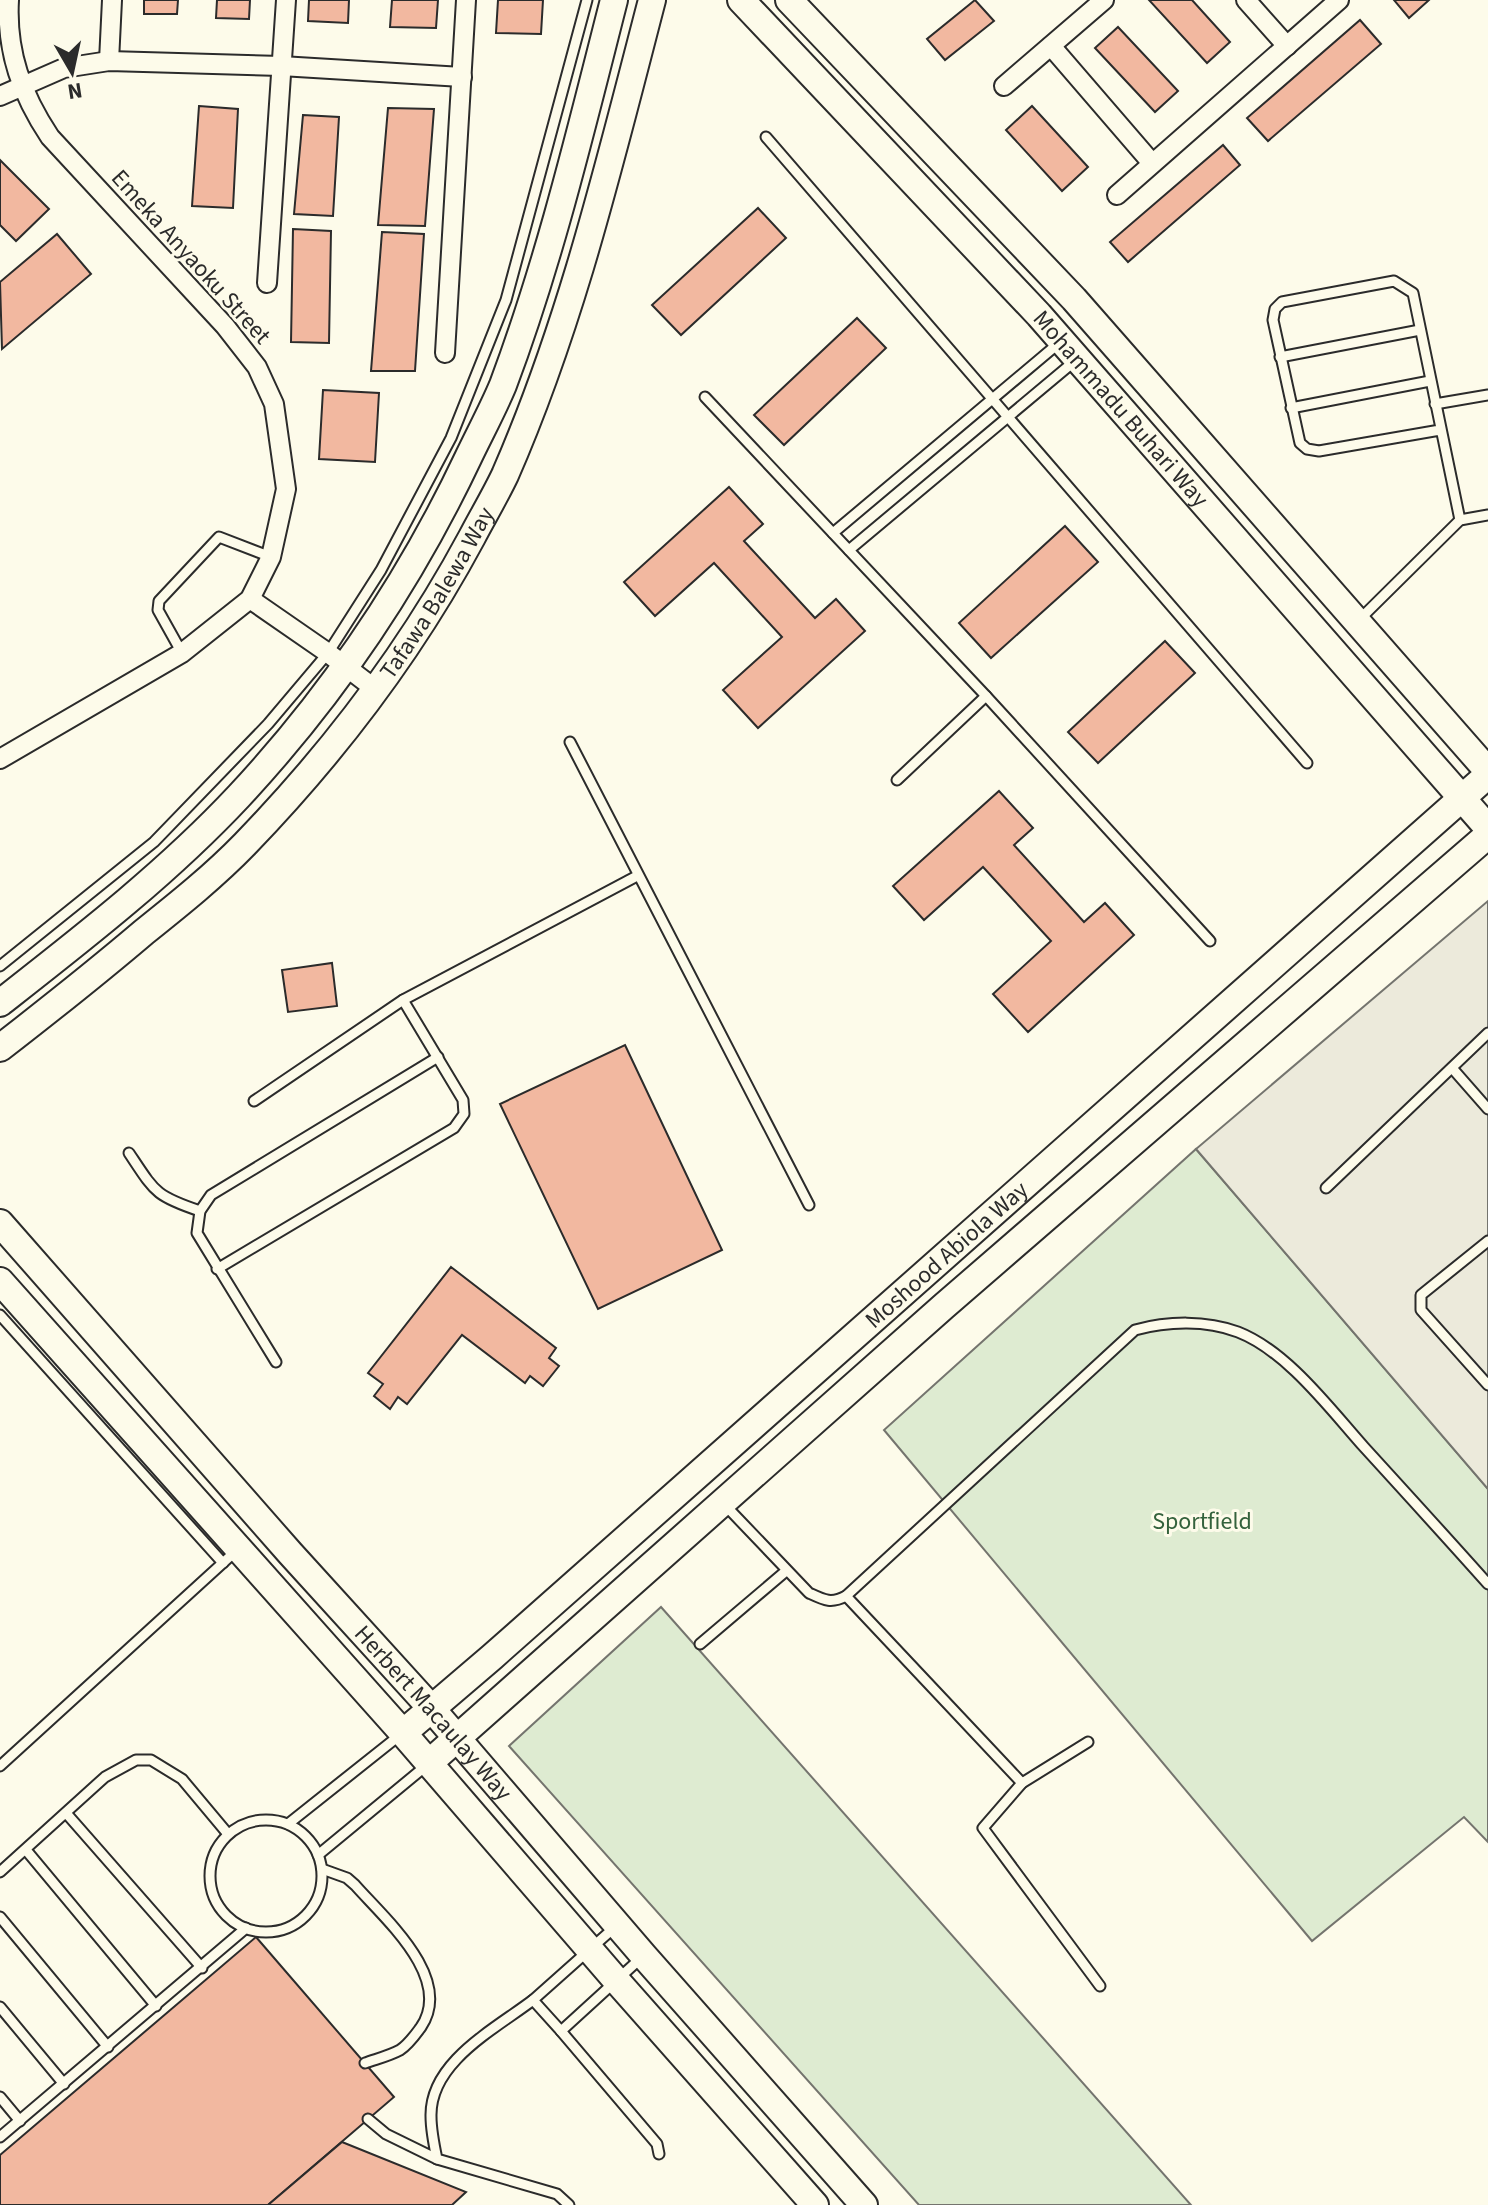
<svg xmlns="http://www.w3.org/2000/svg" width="1488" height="2205" viewBox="0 0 1488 2205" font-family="'Source Sans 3',sans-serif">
	<rect width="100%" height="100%" fill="#fdfbea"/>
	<g fill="#deebd1" stroke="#74746e" stroke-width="2">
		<polygon points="1196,1149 1488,1489 1488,1842 1464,1817 1312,1941 884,1430"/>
		<polygon points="661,1607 1191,2205 919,2205 509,1746"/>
	</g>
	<polygon fill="#eceadb" stroke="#74746e" stroke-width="2" points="1488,901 1488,1489 1196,1149"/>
	<g fill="#f2b8a0" stroke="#2b2b2b" stroke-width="2">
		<polygon points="144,0 178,0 177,14 144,14"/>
		<polygon points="217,0 250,0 249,19 216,18"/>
		<polygon points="309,0 349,0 348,23 308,21"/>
		<polygon points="392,0 438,0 436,28 390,27"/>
		<polygon points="498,0 543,0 541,34 496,33"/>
		<polygon points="975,0 994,21 945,60 927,39"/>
		<polygon points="1149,0 1192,0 1230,42 1207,63"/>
		<polygon points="1394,0 1429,0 1409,18"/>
		<polygon points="1360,20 1381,44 1268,141 1247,118"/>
		<polygon points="1118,27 1178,91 1155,112 1095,48"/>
		<polygon points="199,106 238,109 233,208 192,206"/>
		<polygon points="1032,106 1088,167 1062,191 1006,130"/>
		<polygon points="388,108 434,109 425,226 378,225"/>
		<polygon points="303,115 339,117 333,216 294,214"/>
		<polygon points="1223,145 1240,165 1128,262 1110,242"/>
		<polygon points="0,160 49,209 16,241 0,225"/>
		<polygon points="758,208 786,238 681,335 652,305"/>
		<polygon points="293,229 331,231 329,343 291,342"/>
		<polygon points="382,232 424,234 415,371 371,371"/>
		<polygon points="57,234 91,274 2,349 0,282"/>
		<polygon points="857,318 886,348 784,445 754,415"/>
		<polygon points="323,390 379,393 375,462 319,459"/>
		<polygon points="729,487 763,524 744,541 815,618 836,599 865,631 758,728 723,690 782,637 714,563 655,616 624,582"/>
		<polygon points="1065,526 1098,562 991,658 959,623"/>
		<polygon points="1165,641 1195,673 1098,763 1068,732"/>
		<polygon points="999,791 1033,828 1014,845 1084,922 1105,903 1134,935 1028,1032 993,994 1051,941 983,867 924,920 893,886"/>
		<polygon points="332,963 337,1006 288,1012 282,970"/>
		<polygon points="625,1045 722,1250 598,1309 500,1104"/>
		<polygon points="451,1267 556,1348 549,1358 559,1366 543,1386 530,1376 525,1383 462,1335 407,1404 398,1397 390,1409 374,1396 383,1384 368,1373"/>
		<polygon points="256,1937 394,2097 268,2205 0,2205 0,2155"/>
		<polygon points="342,2142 466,2192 452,2205 268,2205"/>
	</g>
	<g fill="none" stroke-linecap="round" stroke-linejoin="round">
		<defs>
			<g id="service">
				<polyline points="766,137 1307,763"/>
				<polyline points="1280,357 1420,330"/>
				<polyline points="705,397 986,696 1210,941"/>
				<polyline points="1435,404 1488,395"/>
				<polyline points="1291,408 1430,381"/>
				<polyline points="1440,430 1319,451 1307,449 1300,443 1273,320 1275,309 1282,302 1394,281 1413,293 1460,520"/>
				<polyline points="833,533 1059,343"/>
				<polyline points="849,550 1076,360"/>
				<polyline points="1360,619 1460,520 1488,515"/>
				<polyline points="182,653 158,610 159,601 219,537 271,557"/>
				<polyline points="570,742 809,1205"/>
				<polyline points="897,780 986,696"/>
				<polyline points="0,966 154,842 268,724 328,653 381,570 451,438 506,300 587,0"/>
				<polyline points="1452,1068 1488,1109"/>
				<polyline points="254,1101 403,1000 637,876"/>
				<path d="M129,1153C155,1192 155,1196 200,1211"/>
				<polyline points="1326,1188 1488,1033"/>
				<polyline points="1488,1241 1421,1295 1421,1310 1488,1385"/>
				<polyline points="217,1269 454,1128 464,1114 463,1100 403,1000"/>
				<polyline points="0,1315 223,1563"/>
				<polyline points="276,1362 197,1233 200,1211 211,1195 438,1057"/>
				<path d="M725,1505L809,1593C824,1600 831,1604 846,1596L1135,1330C1168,1321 1206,1320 1238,1332C1287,1351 1330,1409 1364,1447C1406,1493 1447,1538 1488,1584"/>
				<polyline points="846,1596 1022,1783"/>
				<polyline points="700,1644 786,1571"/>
				<polyline points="1088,1742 1022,1783 983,1828 1100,1986"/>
				<polyline points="0,1766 237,1550"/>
				<polyline points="66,1813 202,1968"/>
				<circle cx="266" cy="1876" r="56"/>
				<polyline points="288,1824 400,1735"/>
				<polyline points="26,1850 156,2006"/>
				<polyline points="318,1855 427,1765"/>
				<path d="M322,1869L347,1878L355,1885C385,1919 454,1978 421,2027C415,2035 409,2044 400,2050C389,2056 376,2059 365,2063"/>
				<polyline points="0,1872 105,1777 136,1760 151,1760 182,1779 228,1834"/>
				<polyline points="0,1917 108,2047"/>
				<polyline points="641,1958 561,2031 657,2144 659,2154"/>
				<path d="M533,2000C495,2029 430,2062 431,2116C431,2130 434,2145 437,2159L557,2194L569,2205"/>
				<polyline points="0,2007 64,2084"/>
				<polyline points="561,2031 533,2000 615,1927"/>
				<polyline points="0,2097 20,2121"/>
				<polyline points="368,2119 386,2134 437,2159"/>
				<polyline points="0,2137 246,1928"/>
			</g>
			<g id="minor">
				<polyline points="1246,0 1287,46"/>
				<polyline points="1051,46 1151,162"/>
				<polyline points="109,61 112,0"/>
				<polyline points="1004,86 1104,0"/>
				<polyline points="0,96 64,68 109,61 281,66 462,77"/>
				<polyline points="1117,195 1339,0"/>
				<polyline points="267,283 286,0"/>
				<polyline points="445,353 466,0"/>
				<polyline points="250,599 328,653 375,689"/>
				<path d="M0,759L182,653L250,599L271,557L286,489L274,404L257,367L225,326L50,137C22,95 6,52 9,0"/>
			</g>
			<g id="secondary">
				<path id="s1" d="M741,0L1039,315L1488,828"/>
				<polyline points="789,0 1074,299 1488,771"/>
				<path d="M0,1003C83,938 167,873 239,796C333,695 410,581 469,456C480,433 493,409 503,385C550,260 581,129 614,0"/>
				<path id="s2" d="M0,1048C49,1010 97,972 144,932C179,904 214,876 245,844C333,753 412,649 472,537C483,516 495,496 505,475C572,322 610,161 652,0"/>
				<path id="s3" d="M0,1223L290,1553L431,1708L644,1956L864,2205"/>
				<polyline points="0,1281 403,1733 616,1980 815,2205"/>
				<path id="s4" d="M403,1733L492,1657L1488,775"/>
				<polyline points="429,1763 944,1306 1488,835"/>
			</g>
		</defs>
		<use href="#service" stroke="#2b2b2b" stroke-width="13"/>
		<use href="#minor" stroke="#2b2b2b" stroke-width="22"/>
		<use href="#secondary" stroke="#2b2b2b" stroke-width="30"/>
		<use href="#service" stroke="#fdfbea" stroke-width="9"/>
		<use href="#minor" stroke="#fdfbea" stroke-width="18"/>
		<use href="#secondary" stroke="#fdfbea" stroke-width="26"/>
	</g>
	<g text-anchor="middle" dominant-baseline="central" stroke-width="6" stroke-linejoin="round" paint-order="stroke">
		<g font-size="24" fill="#2b2b2b" stroke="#fdfbea">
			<text transform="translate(191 257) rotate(48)">Emeka Anyaoku Street</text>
			<text stroke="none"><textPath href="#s1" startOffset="558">Mohammadu Buhari Way</textPath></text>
			<text stroke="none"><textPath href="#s2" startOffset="636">Tafawa Balewa Way</textPath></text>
			<text stroke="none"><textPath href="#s4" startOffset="724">Moshood Abiola Way</textPath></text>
			<text stroke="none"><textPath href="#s3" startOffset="654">Herbert Macaulay Way</textPath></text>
		</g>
		<g font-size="24" fill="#34623c" stroke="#fdfbea">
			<text x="1202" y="1521">Sportfield</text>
		</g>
	</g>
	<g transform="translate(72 72) rotate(171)" stroke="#fdfbea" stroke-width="6" paint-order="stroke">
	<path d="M0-6L14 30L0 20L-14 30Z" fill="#2b2b2b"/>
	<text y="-12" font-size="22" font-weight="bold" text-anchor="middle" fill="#2b2b2b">N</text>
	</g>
</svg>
